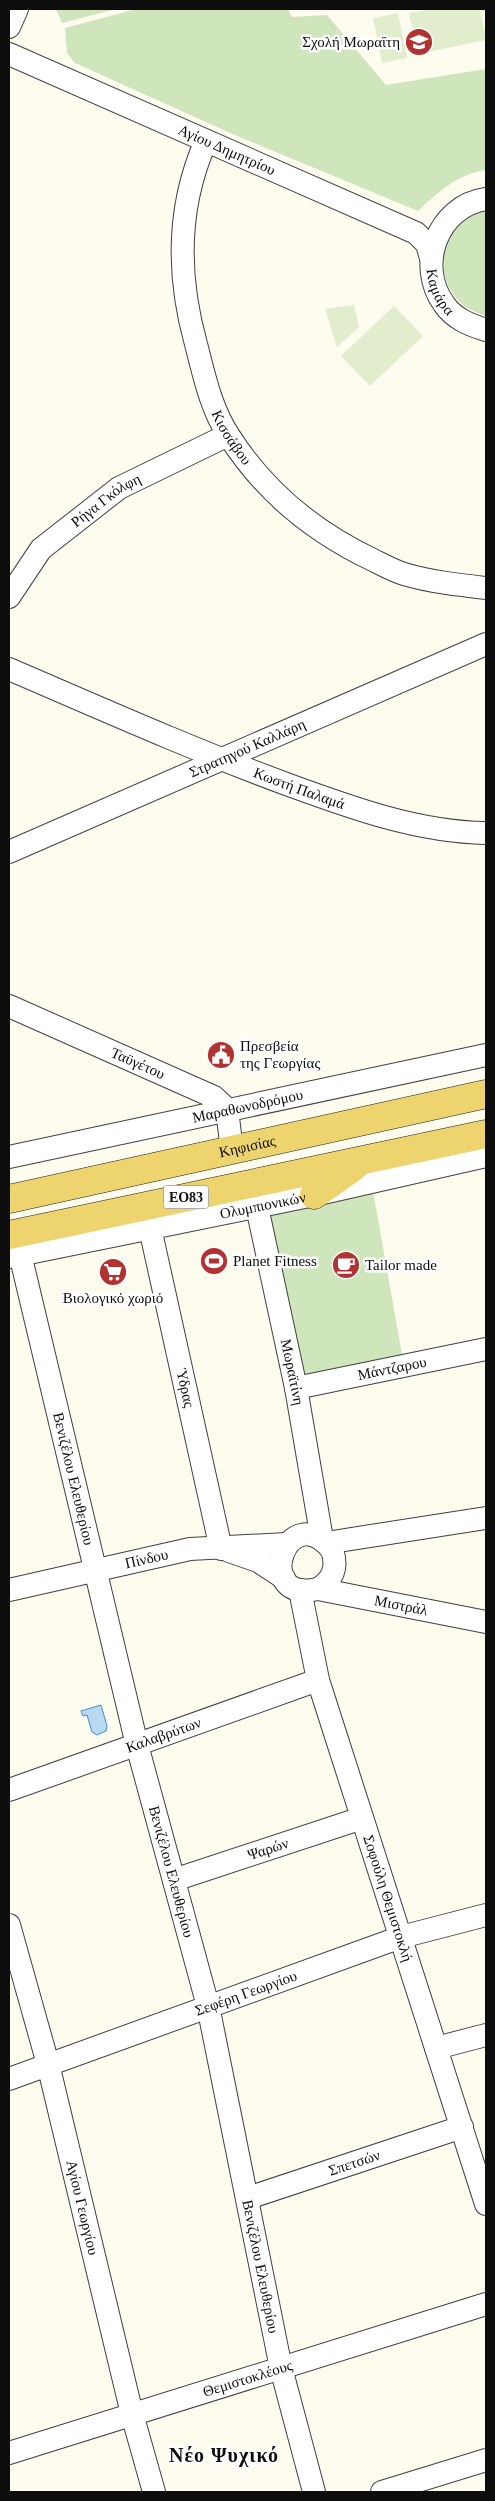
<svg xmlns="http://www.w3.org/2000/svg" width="495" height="2501" viewBox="0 0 495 2501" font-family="'Times New Roman',serif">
	<rect width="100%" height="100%" fill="#fefbef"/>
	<g fill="#cfe5bb">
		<polygon points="56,9 116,9 62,23"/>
		<path d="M136,9H288L292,17L327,15L386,85L486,69V170C459,173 437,193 418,211L237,136L75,63L67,53L65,28Z"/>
		<path d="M483,211H486V316C479,313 471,311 465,306C438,288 436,242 462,221C468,217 476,214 483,211Z"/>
		<polygon points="373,1191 404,1366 296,1388 257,1207"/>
	</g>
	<g fill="#e1edcc">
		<polygon points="431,9 480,9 486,40 418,54 409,13"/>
		<polygon points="398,13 407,58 382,63 373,18"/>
		<polygon points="354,305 359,327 337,347 325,309"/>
		<polygon points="394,306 423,336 370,386 341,356"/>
	</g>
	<polygon fill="#b8d9f1" stroke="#458bc2" points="101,1705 107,1726 106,1731 97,1735 92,1732 87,1715 83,1716 81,1711"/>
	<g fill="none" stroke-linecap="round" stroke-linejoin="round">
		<defs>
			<g id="minor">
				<polyline points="9,27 17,9"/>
				<path id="s1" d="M9,54L416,233L427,244L431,258"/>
				<path id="s2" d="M206,141C177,206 177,276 196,344C204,375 211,409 229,436C264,491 314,532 373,560C383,565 394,571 404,574C431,582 459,585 486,588"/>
				<path id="s3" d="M486,199C437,206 416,266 444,304C454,319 470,325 486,330"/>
				<path id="s4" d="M9,597L41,549L119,488L228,435"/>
				<path id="s5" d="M9,669C102,709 194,750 289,785C352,808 418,832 486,833"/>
				<path id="s6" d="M9,852L486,644"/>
				<path id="s7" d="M9,1006L214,1097L227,1109L232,1151"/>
				<path id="s8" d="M9,1157L486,1055"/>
				<path id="s9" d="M257,1207L296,1388L322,1539"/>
				<path id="s10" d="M150,1228L221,1549"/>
				<path id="s11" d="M20,1254L137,1745L208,2006L281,2368L314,2492"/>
				<path id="s12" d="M9,1257L314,1195L486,1156"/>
				<path id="s13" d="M296,1388L486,1349"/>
				<polyline points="326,1543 486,1518"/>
				<polyline points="229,1551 258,1561 284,1578"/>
				<path id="s14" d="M318,1589C333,1580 338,1567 332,1550C287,1495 250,1604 318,1589L486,1622"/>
				<path id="s15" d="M9,1590L190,1549L287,1544"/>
				<path id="s16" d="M300,1590L318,1680L486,2204"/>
				<path id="s17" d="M9,1790L318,1680"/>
				<path id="s18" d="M174,1880L362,1818"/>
				<path id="s19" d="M9,1925L48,2064L132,2414L154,2492"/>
				<polyline points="436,2048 486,2035"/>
				<path id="s20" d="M9,2079L401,1937L486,1915"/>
				<path id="s21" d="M248,2198L462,2127"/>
				<path id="s22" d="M9,2453L486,2304"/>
				<polyline points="382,2492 486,2460"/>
			</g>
			<g id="major">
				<polyline points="314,1195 355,1166"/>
				<path id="s23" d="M9,1199L486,1094"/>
				<polyline points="9,1235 486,1134"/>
			</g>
		</defs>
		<use href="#minor" stroke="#404040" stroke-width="24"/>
		<use href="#major" stroke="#1e1e1e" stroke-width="29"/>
		<use href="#minor" stroke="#fff" stroke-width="22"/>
		<use href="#major" stroke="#edd46f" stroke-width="28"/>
	</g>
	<defs>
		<symbol id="school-disc" viewBox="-11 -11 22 22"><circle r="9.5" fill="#b23131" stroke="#fff"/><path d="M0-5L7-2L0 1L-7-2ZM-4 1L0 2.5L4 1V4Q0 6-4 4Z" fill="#fff"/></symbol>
		<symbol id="civic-disc" viewBox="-11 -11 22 22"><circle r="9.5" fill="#b23131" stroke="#fff"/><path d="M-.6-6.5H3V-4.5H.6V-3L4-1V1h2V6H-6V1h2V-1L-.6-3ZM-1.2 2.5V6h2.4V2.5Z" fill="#fff"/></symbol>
		<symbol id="stadium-disc" viewBox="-11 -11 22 22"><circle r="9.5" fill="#b23131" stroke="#fff"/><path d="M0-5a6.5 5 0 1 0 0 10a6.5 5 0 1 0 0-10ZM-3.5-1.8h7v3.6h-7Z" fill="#fff"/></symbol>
		<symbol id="cafe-disc" viewBox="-11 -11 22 22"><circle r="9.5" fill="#b23131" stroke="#fff"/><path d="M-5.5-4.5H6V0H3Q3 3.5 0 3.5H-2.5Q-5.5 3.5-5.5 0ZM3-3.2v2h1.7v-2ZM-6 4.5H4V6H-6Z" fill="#fff"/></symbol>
		<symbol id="supermarket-disc" viewBox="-11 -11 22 22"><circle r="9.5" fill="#b23131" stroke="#fff"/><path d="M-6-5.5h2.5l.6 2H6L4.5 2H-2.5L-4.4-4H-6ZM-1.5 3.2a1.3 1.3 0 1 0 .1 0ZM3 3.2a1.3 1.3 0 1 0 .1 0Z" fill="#fff"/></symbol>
	</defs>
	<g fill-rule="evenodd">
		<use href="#school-disc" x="403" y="26" width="32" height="32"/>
		<use href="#civic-disc" x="205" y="1039" width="32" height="32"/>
		<use href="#stadium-disc" x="198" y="1245" width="32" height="32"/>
		<use href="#cafe-disc" x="330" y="1249" width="32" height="32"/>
		<use href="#supermarket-disc" x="97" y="1256" width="32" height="32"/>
	</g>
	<g text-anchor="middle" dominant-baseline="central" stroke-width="5" stroke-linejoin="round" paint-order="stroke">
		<rect fill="#fff" stroke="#565656" stroke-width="1" x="163.5" y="1185.5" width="45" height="23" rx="4"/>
		<g font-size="14" font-weight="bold" fill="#0d0d0d">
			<text x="186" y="1197">ΕΟ83</text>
		</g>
		<g font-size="15" fill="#0d0d0d" stroke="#fff" text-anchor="start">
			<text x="400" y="42" text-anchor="end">Σχολή Μωραΐτη</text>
			<text x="240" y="1046">Πρεσβεία<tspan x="240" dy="17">της Γεωργίας</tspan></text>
			<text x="233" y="1261">Planet Fitness</text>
			<text x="365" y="1265">Tailor made</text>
			<text x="113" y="1298" text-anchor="middle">Βιολογικό χωριό</text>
		</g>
		<g font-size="15" fill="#0d0d0d" stroke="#fff">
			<text stroke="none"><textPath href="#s1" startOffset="238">Αγίου Δημητρίου</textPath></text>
			<text stroke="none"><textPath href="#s3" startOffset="122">Καμάρα</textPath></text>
			<text stroke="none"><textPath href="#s2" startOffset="308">Κισσάβου</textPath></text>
			<text stroke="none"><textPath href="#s4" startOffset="139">Ρήγα Γκόλφη</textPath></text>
			<text stroke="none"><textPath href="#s6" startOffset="260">Στρατηγού Καλλάρη</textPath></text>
			<text stroke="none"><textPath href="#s5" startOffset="314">Κωστή Παλαμά</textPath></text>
			<text stroke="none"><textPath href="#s7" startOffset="141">Ταϋγέτου</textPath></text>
			<text stroke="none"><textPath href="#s8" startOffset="244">Μαραθωνοδρόμου</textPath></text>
			<text stroke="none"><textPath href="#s23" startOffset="244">Κηφισίας</textPath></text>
			<text stroke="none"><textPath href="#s12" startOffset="259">Ολυμπιονικών</textPath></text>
			<text stroke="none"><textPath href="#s13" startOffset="98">Μάντζαρου</textPath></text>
			<text stroke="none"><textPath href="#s9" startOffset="169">Μωραϊτίνη</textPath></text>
			<text stroke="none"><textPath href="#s10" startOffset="164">Ύδρας</textPath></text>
			<text stroke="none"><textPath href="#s11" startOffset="231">Βενιζέλου Ελευθερίου</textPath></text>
			<text stroke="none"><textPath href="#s15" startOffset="141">Πίνδου</textPath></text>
			<text stroke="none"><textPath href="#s14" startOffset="258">Μιστράλ</textPath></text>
			<text stroke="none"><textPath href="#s17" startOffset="164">Καλαβρύτων</textPath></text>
			<text stroke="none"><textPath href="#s18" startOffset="99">Ψαρών</textPath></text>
			<text stroke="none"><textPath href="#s11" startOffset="636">Βενιζέλου Ελευθερίου</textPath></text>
			<text stroke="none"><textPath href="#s16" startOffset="321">Σοφούλη Θεμιστοκλή</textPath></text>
			<text stroke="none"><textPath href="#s20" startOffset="252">Σεφέρη Γεωργίου</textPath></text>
			<text stroke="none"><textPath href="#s21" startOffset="112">Σπετσών</textPath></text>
			<text stroke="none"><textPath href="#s19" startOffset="292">Αγίου Γεωργίου</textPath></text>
			<text stroke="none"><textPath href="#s11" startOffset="1041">Βενιζέλου Ελευθερίου</textPath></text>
			<text stroke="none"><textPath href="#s22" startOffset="250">Θεμιστοκλέους</textPath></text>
		</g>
		<g font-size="20" font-weight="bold" letter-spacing="1" fill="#0d0d0d" stroke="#fff">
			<text x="224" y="2455">Νέο Ψυχικό</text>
		</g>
	</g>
	<rect width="495" height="2501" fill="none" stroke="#0d0d0d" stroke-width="20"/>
</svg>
